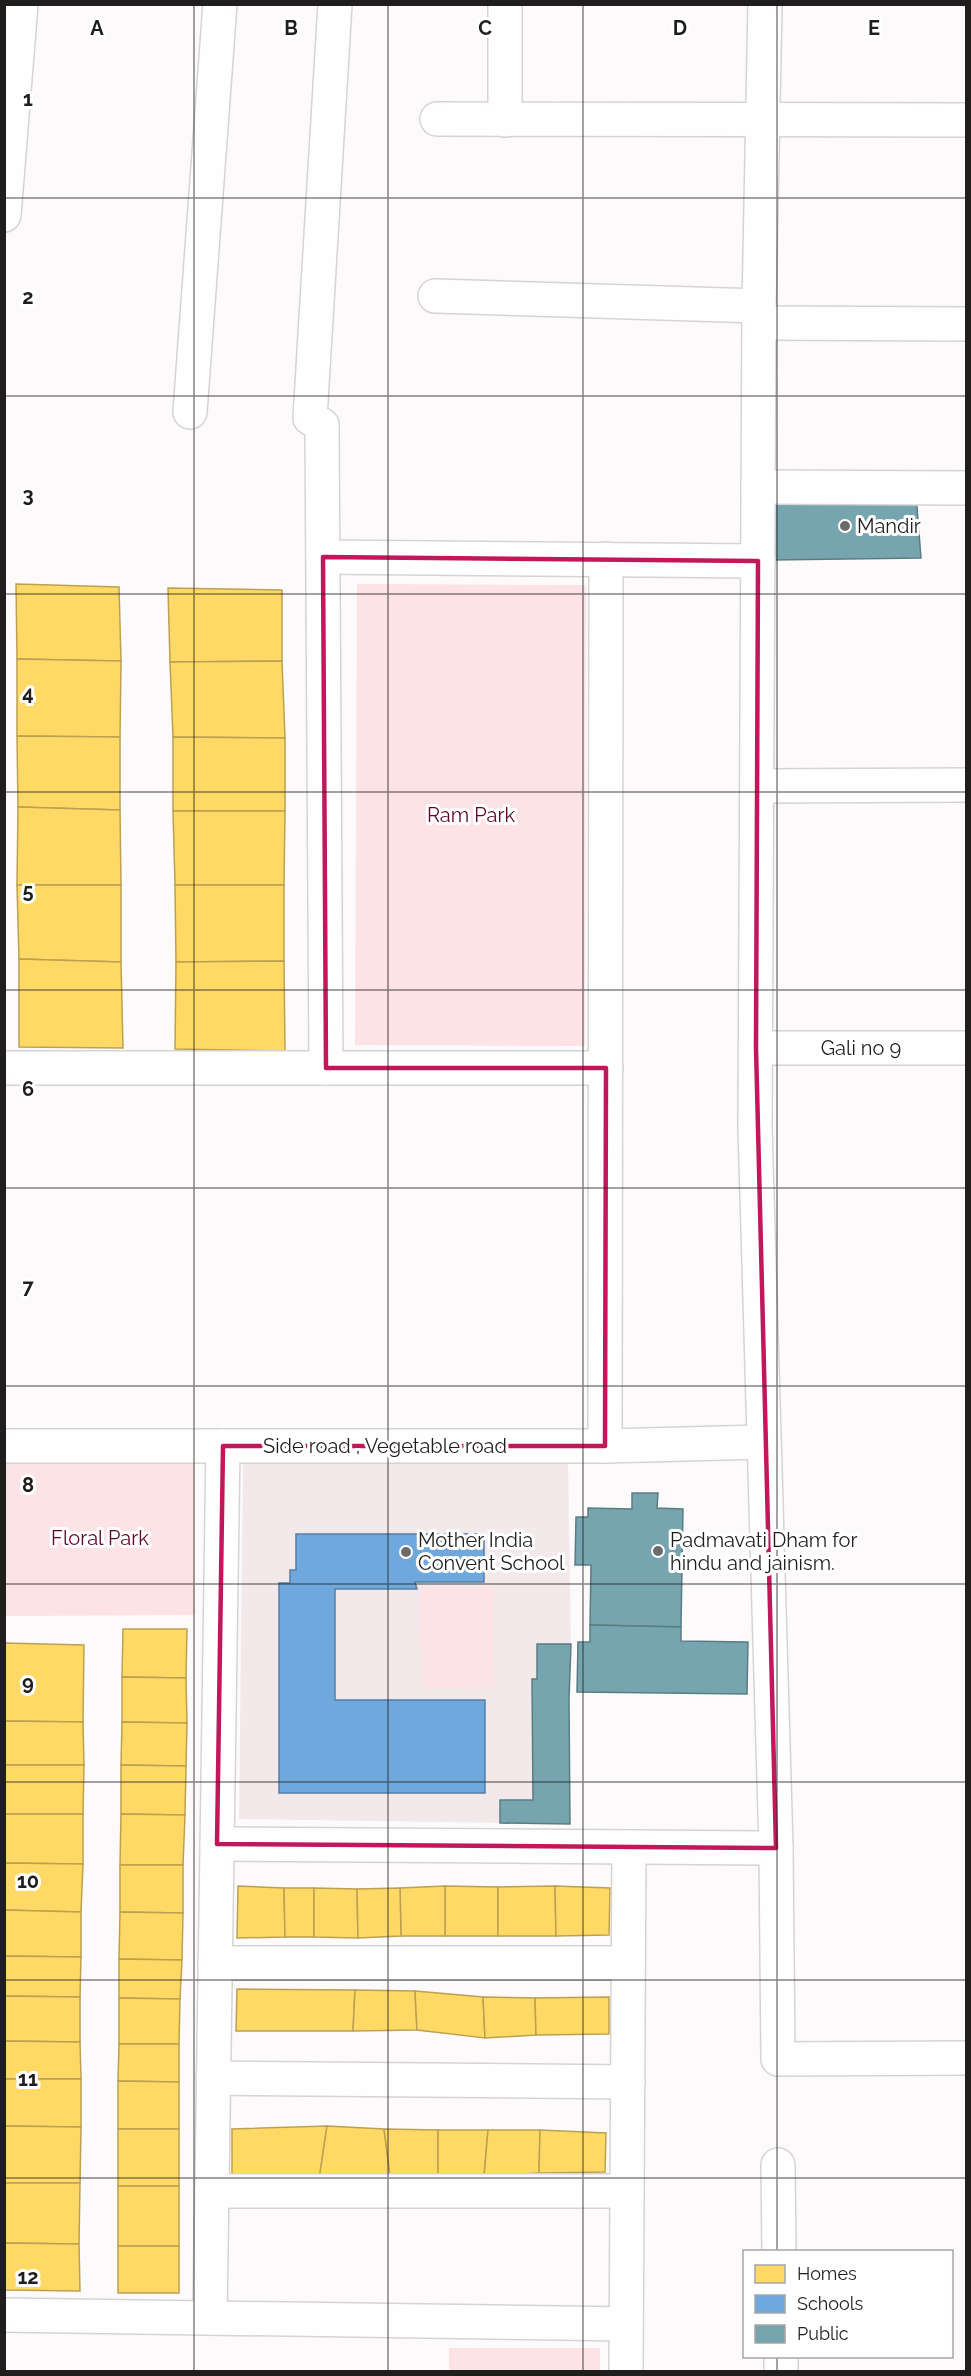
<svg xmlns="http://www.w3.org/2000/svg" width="971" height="2376" viewBox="0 0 971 2376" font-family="Raleway,sans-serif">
	<rect width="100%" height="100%" fill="#fdfafb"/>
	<polygon fill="#f3e9ea" points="243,1461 568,1461 571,1644 569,1699 570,1824 239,1819"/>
	<g fill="#fde2e6">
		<polygon points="357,584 586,585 585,1046 355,1045"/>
		<polygon points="4,1461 195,1461 195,1615 5,1616"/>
		<polygon points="493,1587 494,1686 422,1687 420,1588"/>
		<rect x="449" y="2348" width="151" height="23"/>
	</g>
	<g fill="#ffd966" stroke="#bca150" stroke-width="1.5">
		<polygon points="16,584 119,587 121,661 17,659"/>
		<polygon points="168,588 282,590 282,661 170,662"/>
		<polygon points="17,659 121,661 120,737 17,736"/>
		<polygon points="282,661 285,738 173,737 170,662"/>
		<polygon points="17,736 120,737 120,810 18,807"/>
		<polygon points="173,737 285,738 285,811 173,811"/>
		<polygon points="18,807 120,810 121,885 17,885"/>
		<polygon points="173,811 285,811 284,885 175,885"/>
		<polygon points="17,885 121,885 121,962 19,959"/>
		<polygon points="175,885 284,885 284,961 176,962"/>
		<polygon points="19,959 121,962 123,1048 19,1047"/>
		<polygon points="284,961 285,1051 175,1049 176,962"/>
		<polygon points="123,1629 187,1629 186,1678 122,1677"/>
		<polygon points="5,1643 84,1645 83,1722 5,1721"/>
		<polygon points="122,1677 186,1678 187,1723 122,1722"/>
		<polygon points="5,1721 83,1722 84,1765 5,1765"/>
		<polygon points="122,1722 187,1723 186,1766 121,1765"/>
		<polygon points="5,1765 84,1765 83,1814 4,1814"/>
		<polygon points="121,1765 186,1766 185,1815 121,1814"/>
		<polygon points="4,1814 83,1814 83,1864 4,1863"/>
		<polygon points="121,1814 185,1815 183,1865 120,1865"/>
		<polygon points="4,1863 83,1864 81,1912 4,1910"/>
		<polygon points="120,1865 183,1865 183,1913 120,1912"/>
		<polygon points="238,1886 284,1888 285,1937 237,1938"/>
		<polygon points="445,1886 498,1887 498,1936 445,1936"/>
		<polygon points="445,1886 445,1936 401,1936 400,1888"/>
		<polygon points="555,1886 556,1936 498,1936 498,1887"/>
		<polygon points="555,1886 610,1888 609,1935 556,1936"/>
		<polygon points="284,1888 314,1888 314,1937 285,1937"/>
		<polygon points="314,1888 357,1889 358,1938 314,1937"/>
		<polygon points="400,1888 401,1936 358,1938 357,1889"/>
		<polygon points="4,1910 81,1912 81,1957 4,1956"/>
		<polygon points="120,1912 183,1913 182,1960 119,1959"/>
		<polygon points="4,1956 81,1957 80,1997 4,1996"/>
		<polygon points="119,1959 182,1960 180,1999 119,1998"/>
		<polygon points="237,1989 355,1990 353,2031 236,2031"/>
		<polygon points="355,1990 415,1991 417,2030 353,2031"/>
		<polygon points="415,1991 483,1997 485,2038 417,2030"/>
		<polygon points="4,1996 80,1997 80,2042 4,2041"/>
		<polygon points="483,1997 535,1998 536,2035 485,2038"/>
		<polygon points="609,1997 609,2034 536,2035 535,1998"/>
		<polygon points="119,1998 180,1999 179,2044 119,2044"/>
		<polygon points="4,2041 80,2042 81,2079 4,2079"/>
		<polygon points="119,2044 179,2044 179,2082 118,2081"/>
		<polygon points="4,2079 81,2079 81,2127 4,2126"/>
		<polygon points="118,2081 179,2082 179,2129 118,2129"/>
		<polygon points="4,2126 81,2127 80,2183 4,2183"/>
		<polygon points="327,2126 319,2180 232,2182 232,2129"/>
		<polygon points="327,2126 384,2129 391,2183 319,2180"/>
		<rect x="118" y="2129" width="61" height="57"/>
		<polygon points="384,2129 438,2130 438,2185 391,2183"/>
		<polygon points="438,2130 488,2130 484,2176 438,2185"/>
		<polygon points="488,2130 540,2130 539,2173 484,2176"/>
		<polygon points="540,2130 606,2133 605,2172 539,2173"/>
		<polygon points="4,2183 80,2183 79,2244 4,2243"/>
		<rect x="118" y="2186" width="61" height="60"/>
		<polygon points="4,2243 79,2244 80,2291 4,2290"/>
		<rect x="118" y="2246" width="61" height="47"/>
	</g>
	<polygon fill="#6fa8dc" stroke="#577ea3" stroke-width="1.5" points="296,1534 484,1534 484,1582 415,1582 417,1589 335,1589 335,1700 485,1700 485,1793 279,1793 279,1583 290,1583 290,1570 296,1570"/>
	<g fill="#76a5af" stroke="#5c7c83" stroke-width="1.5">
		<polygon points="774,493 916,495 921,558 771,560"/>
		<polygon points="632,1493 658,1493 657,1508 683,1509 681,1627 590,1625 591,1565 575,1565 576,1517 588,1517 588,1508 632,1509"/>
		<polygon points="590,1625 681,1627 681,1641 748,1642 747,1694 577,1692 578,1642 590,1642"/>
		<polygon points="537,1644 571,1644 569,1699 570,1824 500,1823 500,1800 533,1800 532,1679 537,1679"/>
	</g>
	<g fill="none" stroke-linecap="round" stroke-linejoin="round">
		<defs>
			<g id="minor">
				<polyline points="505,4 505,120"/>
				<polyline points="765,4 759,306 755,1127 776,1848 778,2059 966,2058"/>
				<polyline points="437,119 966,120"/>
				<polyline points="4,215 21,4"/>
				<polyline points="435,296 759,306"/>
				<polyline points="759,323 966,324"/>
				<polyline points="190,412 220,4"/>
				<polyline points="758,487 966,488"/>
				<polyline points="323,557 758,561"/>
				<polyline points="757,786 966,785"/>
				<polyline points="756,1048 966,1048"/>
				<polyline points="4,1068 606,1068"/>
				<polyline points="326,1068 322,425 310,418 335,4"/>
				<polyline points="4,1446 605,1446 764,1442"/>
				<polyline points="605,1446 606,559"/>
				<polyline points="217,1844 776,1848"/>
				<polyline points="215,1963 628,1963"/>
				<polyline points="213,2078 628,2082"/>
				<polyline points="778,2165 779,2252"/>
				<polyline points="212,2191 627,2191"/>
				<polyline points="4,2315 626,2324"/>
				<polyline points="210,2318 223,1446"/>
				<polyline points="781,2356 781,2372"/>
				<polyline points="626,2372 629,1847"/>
			</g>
		</defs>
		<use href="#minor" stroke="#d6d3d4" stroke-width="36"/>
		<use href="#minor" stroke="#fffefe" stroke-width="33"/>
	</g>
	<path fill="none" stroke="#c2185b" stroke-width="4.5" stroke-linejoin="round" d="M323,557L758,561L756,1048L776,1848L217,1844L223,1446H605L606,1068H326Z"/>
	<path fill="none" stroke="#201d1d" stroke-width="1.5" stroke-opacity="0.55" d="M194,4V2372M388,4V2372M583,4V2372M777,4V2252M4,198H966M4,396H966M4,594H966M4,792H966M4,990H966M4,1188H966M4,1386H966M4,1584H966M4,1782H966M4,1980H966M4,2178H966M777,2356V2372"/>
	<g fill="#6d6a6b" stroke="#fff" stroke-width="2">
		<circle cx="845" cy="526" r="6"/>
		<circle cx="658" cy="1551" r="6"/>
		<circle cx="406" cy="1552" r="6"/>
	</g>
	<g text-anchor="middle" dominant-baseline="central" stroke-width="6" stroke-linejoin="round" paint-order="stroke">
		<g font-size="20" fill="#201d1d" stroke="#fff" text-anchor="start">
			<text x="857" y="526">Mandir</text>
			<text x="418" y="1540">Mother India<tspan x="418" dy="23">Convent School</tspan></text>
			<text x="670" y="1540">Padmavati Dham for<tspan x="670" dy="23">hindu and jainism.</tspan></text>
		</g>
		<g font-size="20" fill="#5b0721" stroke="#fff">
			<text x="471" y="815">Ram Park</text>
			<text x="100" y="1538">Floral Park</text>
		</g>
		<g font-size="20" fill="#201d1d" stroke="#fff">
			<text x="861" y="1048">Gali no 9</text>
			<text x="385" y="1446">Side road , Vegetable road</text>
		</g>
	</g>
	<g font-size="20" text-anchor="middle" font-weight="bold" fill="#201d1d" stroke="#fff" stroke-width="6" stroke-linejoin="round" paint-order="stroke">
		<text x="97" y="35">A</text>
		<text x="291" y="35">B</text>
		<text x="485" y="35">C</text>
		<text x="680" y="35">D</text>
		<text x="874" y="35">E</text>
		<text x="28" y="106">1</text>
		<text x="28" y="304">2</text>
		<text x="28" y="502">3</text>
		<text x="28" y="700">4</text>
		<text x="28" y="898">5</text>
		<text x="28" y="1096">6</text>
		<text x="28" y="1294">7</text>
		<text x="28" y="1492">8</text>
		<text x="28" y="1690">9</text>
		<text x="28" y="1888">10</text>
		<text x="28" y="2086">11</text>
		<text x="28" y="2284">12</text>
	</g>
	<rect width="971" height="2376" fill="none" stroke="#201d1d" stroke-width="12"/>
	<rect x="743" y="2250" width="210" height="108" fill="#ffffff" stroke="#a6a5a5" stroke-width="1.5"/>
	<rect x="755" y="2265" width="30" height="18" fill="#ffd966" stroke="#a6a5a5" stroke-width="1.5"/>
	<text x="797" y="2280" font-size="18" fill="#201d1d">Homes</text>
	<rect x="755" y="2295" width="30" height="18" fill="#6fa8dc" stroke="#a6a5a5" stroke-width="1.5"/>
	<text x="797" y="2310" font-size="18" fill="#201d1d">Schools</text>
	<rect x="755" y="2325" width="30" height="18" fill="#76a5af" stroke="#a6a5a5" stroke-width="1.5"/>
	<text x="797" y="2340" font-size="18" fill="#201d1d">Public</text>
</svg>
